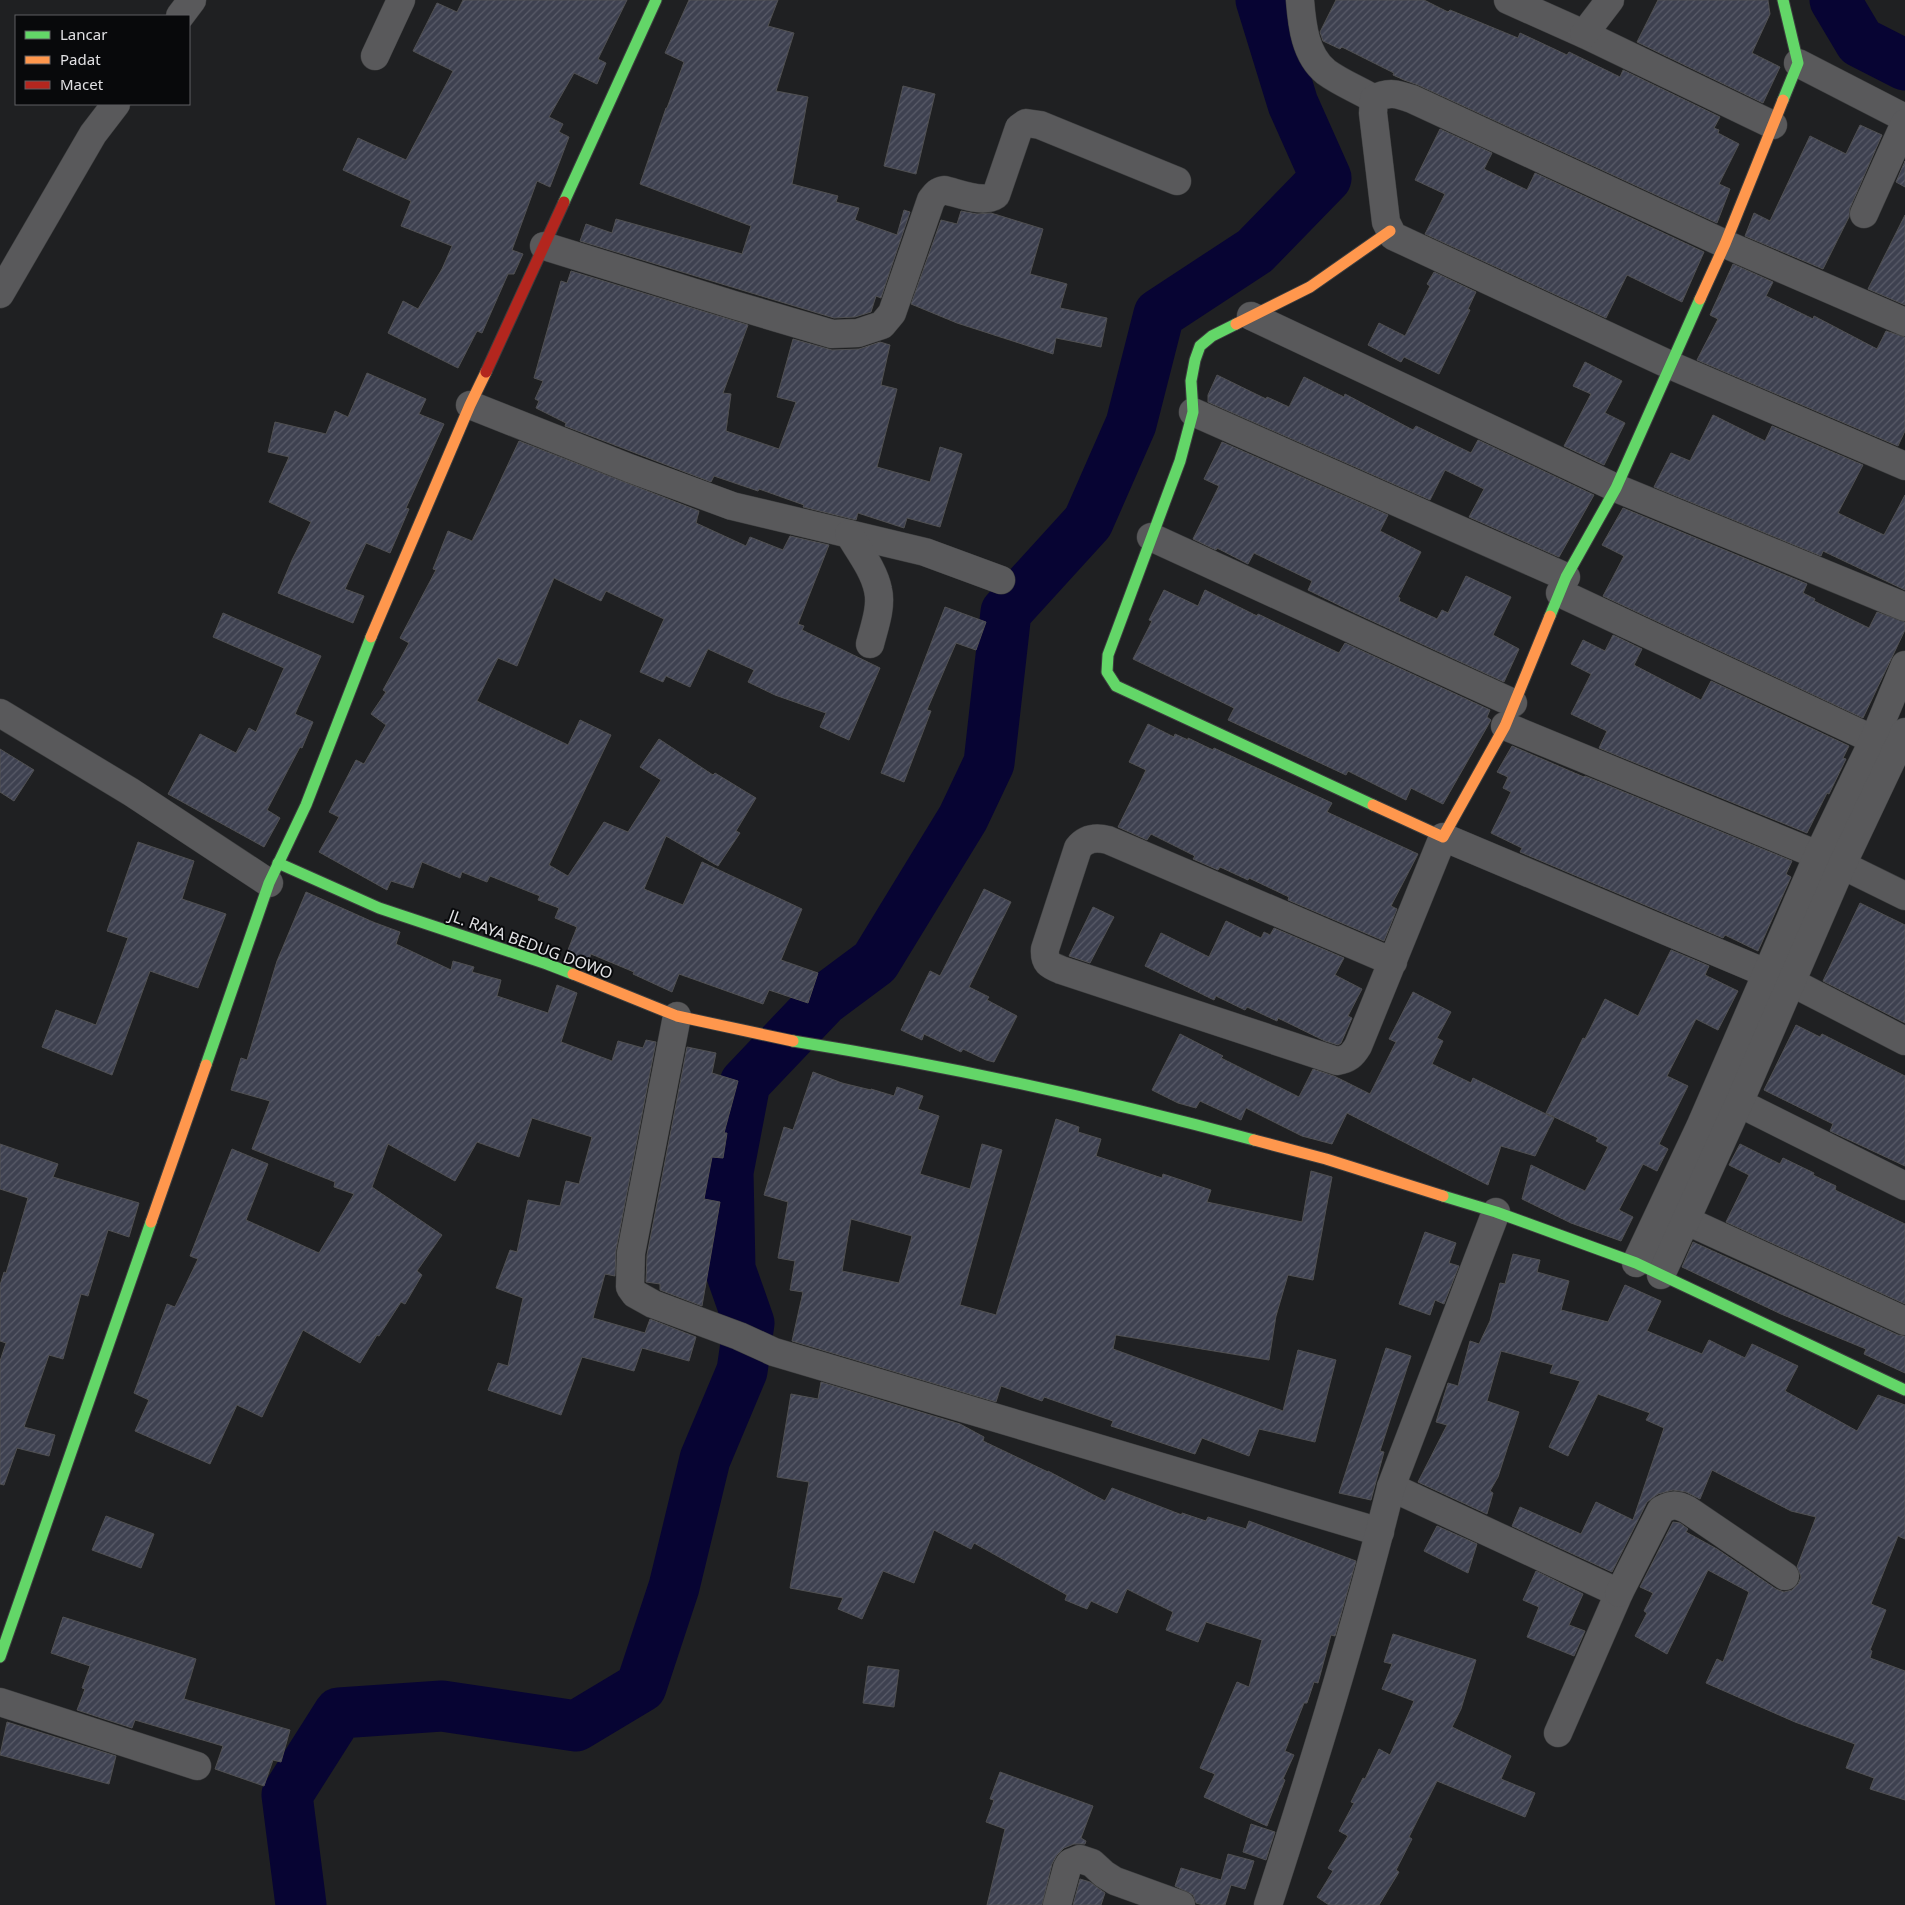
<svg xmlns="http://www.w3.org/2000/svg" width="1905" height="1905" viewBox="0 0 1905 1905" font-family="'Noto Sans',sans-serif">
	<defs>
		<pattern id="building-hatch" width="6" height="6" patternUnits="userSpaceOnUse" patternTransform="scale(1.25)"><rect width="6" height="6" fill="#3e4150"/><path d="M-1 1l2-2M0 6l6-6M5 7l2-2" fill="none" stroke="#5a5c69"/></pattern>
	</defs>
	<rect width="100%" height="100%" fill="#1f2022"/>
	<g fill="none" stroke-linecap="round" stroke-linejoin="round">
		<g stroke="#070433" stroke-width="51">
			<polyline points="1835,0 1860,42 1905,65"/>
			<polyline points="301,1905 287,1795 339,1713 442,1706 576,1726 641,1687 674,1587 705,1459 742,1371 749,1323 730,1269 728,1172 745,1083 824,1000 875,962 963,818 989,763 1006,612 1088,522 1131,424 1159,314 1255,251 1326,178 1293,104 1261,0"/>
		</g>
	</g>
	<g fill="url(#building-hatch)" stroke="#505052" fill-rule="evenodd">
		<polygon points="463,0 627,0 598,59 606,63 597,84 574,73 549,117 563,124 559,132 569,137 550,187 537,181 512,250 523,254 514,274 508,274 482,333 477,331 458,368 388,333 403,301 418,309 442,269 452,246 401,226 411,201 343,170 358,138 406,160 453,71 413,51 437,3 457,12"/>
		<polygon points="689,0 778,0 768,26 794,33 776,91 808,97 792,184 838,196 836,202 859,208 855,220 897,235 904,210 910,212 881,298 876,296 871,312 855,317 834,318 580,241 586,224 612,233 616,219 742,254 751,226 640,184 666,108 667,108 684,62 665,53"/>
		<polygon points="1336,0 1424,0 1448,12 1450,10 1518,38 1520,33 1567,55 1569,52 1620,77 1623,70 1720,117 1714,128 1719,130 1718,133 1739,144 1719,184 1730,189 1717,223 1418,85 1404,80 1393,75 1394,73 1342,47 1340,49 1323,41 1320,32"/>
		<polygon points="1658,0 1768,0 1770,14 1752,53 1780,67 1763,103 1637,42"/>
		<polygon points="903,86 935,94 916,174 884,166"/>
		<polygon points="1860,125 1882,135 1850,208 1849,217 1823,269 1745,236 1754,213 1770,221 1810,136 1846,154"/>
		<polygon points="1440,129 1492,153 1484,169 1527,190 1535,173 1704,252 1682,302 1627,275 1606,318 1425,234 1445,194 1415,180"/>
		<polygon points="1905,161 1905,187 1896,182"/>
		<polygon points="961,211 977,214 991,213 1043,229 1030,274 1067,284 1060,308 1107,318 1101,347 1056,338 1053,354 957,323 911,304 941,220 957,224"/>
		<polygon points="1905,215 1905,305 1868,289"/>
		<polygon points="1733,264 1773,282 1766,296 1813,319 1814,316 1877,349 1886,331 1905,337 1905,431 1898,446 1697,360 1718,319 1710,315"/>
		<polygon points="571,271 748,325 723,393 731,394 726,431 779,449 796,402 777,397 793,339 832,350 859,349 880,342 890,345 881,385 897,389 877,467 930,482 940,447 962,454 940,527 907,518 904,528 858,513 856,520 803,507 804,505 759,489 758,491 714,476 711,482 565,426 566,423 536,408 539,401 535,399 543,381 534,378 561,281 567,283"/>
		<polygon points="1434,272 1476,292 1468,309 1470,310 1439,374 1404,357 1401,362 1368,345 1379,323 1405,336 1430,286 1427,284"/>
		<polygon points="1585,362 1622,381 1605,413 1625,423 1604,465 1564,446 1591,394 1573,386"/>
		<polygon points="367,373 426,399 419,414 444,424 406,508 409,509 390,553 366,543 345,589 364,596 353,623 278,593 292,560 311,522 269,502 289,457 268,452 275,422 326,434 335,411 348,417"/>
		<polygon points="1217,375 1266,399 1267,397 1289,407 1304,377 1344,397 1345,394 1413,430 1416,426 1471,453 1478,440 1594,495 1559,557 1469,517 1484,489 1445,470 1430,500 1208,402 1208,395"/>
		<polygon points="1713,415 1765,441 1772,426 1863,465 1838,513 1884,535 1905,495 1905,590 1823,551 1821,556 1654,487 1671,453 1690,461"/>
		<polygon points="519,441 699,511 696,523 746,546 750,537 783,550 790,536 829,545 798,624 804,626 802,630 880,668 849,740 820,727 826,713 775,695 748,682 754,670 708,649 690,687 666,676 663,682 640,672 664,619 606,591 601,601 554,578 517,666 498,658 477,701 568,745 580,720 611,735 549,865 568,876 604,822 628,832 661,780 640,767 659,739 713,775 715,773 756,798 736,831 740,833 718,866 666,836 644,889 683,905 702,862 802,909 781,960 818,973 808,1003 769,990 763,1004 679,974 672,992 633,974 634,972 591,954 588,963 566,955 577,927 555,918 559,908 538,900 540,896 490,876 487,882 462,872 460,878 422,862 413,888 391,881 387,890 319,852 339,817 329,812 356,760 364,764 386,725 371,714 386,692 383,690 409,643 400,638 436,570 433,569 448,531 472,541"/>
		<polygon points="1222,442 1388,515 1380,531 1421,552 1398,597 1400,598 1399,601 1437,619 1442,610 1448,613 1466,576 1511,597 1493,635 1519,649 1504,682 1355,613 1308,590 1312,581 1254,553 1248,564 1217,548 1216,550 1193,539 1219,486 1204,479"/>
		<polygon points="1623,508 1807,584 1803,593 1815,599 1814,601 1869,628 1877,612 1905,622 1905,630 1863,718 1603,596 1624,556 1602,545"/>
		<polygon points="1164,590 1198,606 1205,590 1257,616 1258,614 1339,653 1345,643 1490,710 1487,717 1491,720 1443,804 1411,788 1406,800 1348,771 1346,775 1228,720 1234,708 1133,659 1152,621 1149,620"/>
		<polygon points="945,607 986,622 976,650 956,643 927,710 931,711 904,782 881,773"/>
		<polygon points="223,613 321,656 295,714 313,722 302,748 300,747 267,810 280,818 264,847 168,794 200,734 236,753 249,728 256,732 284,668 213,637"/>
		<polygon points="1613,635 1642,649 1634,665 1701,700 1711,681 1849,746 1843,758 1846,759 1829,794 1827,793 1807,833 1599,748 1607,731 1571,714 1591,674 1571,664 1583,640 1605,651"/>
		<polygon points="1148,724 1174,737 1175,734 1188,740 1188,738 1213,750 1214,748 1332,803 1327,812 1418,854 1391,906 1397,909 1384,941 1288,900 1289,897 1249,878 1248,880 1220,867 1218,870 1193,859 1195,856 1151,834 1147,840 1118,827 1146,770 1129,762"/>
		<polygon points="1512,746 1584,777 1585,776 1792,861 1786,874 1791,877 1758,951 1725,935 1723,938 1520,852 1522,848 1491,833 1511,792 1503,788 1508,777 1497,772"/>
		<polygon points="0,749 34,770 14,801 0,792"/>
		<polygon points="138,842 194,861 182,899 226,914 198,988 150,971 112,1075 42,1047 56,1010 96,1025 128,938 107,931"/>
		<polygon points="984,889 1011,902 969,987 989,997 987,1000 1017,1016 994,1062 986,1060 963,1049 961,1052 924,1034 922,1040 901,1030 930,971 940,976"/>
		<polygon points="306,892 373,922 400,932 396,944 451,970 453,961 474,967 472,972 501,980 497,996 548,1013 557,985 577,993 561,1042 612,1061 618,1041 643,1048 646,1040 656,1042 616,1250 615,1276 605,1274 593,1318 645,1333 650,1319 696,1337 689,1361 642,1348 634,1371 582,1357 561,1415 488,1390 498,1363 508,1366 523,1298 496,1288 510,1250 517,1252 528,1200 560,1206 566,1181 579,1184 592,1137 532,1118 519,1157 477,1142 455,1181 388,1144 372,1187 442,1235 417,1271 422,1275 405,1304 401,1302 379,1336 377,1335 360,1363 303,1330 262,1417 237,1405 210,1464 135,1431 149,1400 134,1393 167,1304 175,1307 198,1259 190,1256 232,1149 268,1164 246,1220 319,1253 354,1194 334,1187 335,1182 252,1149 270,1101 231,1090 241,1058 247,1060 277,961"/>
		<polygon points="1860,903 1905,925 1905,1023 1823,981"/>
		<polygon points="1093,907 1114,917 1090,963 1069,956"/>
		<polygon points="1226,921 1261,938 1264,932 1270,935 1274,928 1344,958 1335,975 1362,989 1348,1016 1352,1018 1341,1043 1338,1045 1325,1041 1278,1018 1277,1021 1247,1007 1245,1010 1216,996 1214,1000 1145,966 1161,933 1209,957"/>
		<polygon points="1671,950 1709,966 1705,975 1738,991 1718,1030 1696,1019 1667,1076 1688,1086 1659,1144 1668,1149 1657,1171 1643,1164 1619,1210 1633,1217 1621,1241 1571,1223 1522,1199 1531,1165 1585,1191 1608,1147 1596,1141 1598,1138 1546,1113 1583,1038 1585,1039 1605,999 1638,1016"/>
		<polygon points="1413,992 1451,1012 1437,1038 1443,1041 1432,1064 1471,1083 1473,1078 1554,1118 1535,1156 1501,1146 1488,1185 1347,1113 1332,1144 1302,1136 1246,1108 1241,1120 1200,1101 1196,1108 1178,1103 1152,1090 1180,1034 1223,1056 1221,1058 1299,1097 1313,1069 1334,1076 1370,1094 1396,1042 1389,1039"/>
		<polygon points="1796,1025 1820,1037 1822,1034 1905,1076 1905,1166 1830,1131 1833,1124 1764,1090"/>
		<polygon points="687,1047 716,1053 712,1073 738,1081 724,1133 727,1133 723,1158 712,1157 704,1199 720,1202 702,1306 660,1290 660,1284 646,1282 647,1255"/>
		<path d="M813,1072L842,1083L871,1090V1089L894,1096L897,1087L923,1096L918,1109L939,1116L920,1174L970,1189L982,1144L1002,1150L960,1305L996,1315L1056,1119L1079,1127L1078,1132L1101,1139L1096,1156L1162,1178L1163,1174L1211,1190L1207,1202L1302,1222L1311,1171L1332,1177L1313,1280L1288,1275L1276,1316L1269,1360L1116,1335L1113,1349L1283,1411L1298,1350L1336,1360L1315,1442L1259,1429L1249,1456L1202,1438L1195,1454L1111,1426L1113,1421L1044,1397L1042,1401L1001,1386L996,1402L792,1341L803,1292L790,1290L795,1261L778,1258L788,1202L764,1195L784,1127L793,1130ZM851,1219L912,1236L899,1283L842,1271Z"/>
		<polygon points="0,1144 58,1164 53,1177 139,1203 129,1237 108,1230 88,1296 81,1294 63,1359 49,1355 24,1427 55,1435 49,1456 17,1448 4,1485 0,1484 0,1361 6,1343 0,1341 0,1285 4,1272 6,1273 28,1198 0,1189"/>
		<polygon points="1740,1144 1780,1164 1783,1158 1814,1173 1813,1175 1836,1186 1835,1190 1905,1224 1905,1304 1726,1222 1749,1175 1729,1165"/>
		<polygon points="1425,1232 1456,1243 1449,1263 1459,1266 1444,1304 1435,1300 1430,1315 1399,1304"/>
		<polygon points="1693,1242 1898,1335 1905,1336 1905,1373 1864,1354 1866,1349 1781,1314 1682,1267"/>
		<polygon points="1513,1254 1540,1260 1537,1272 1569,1281 1561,1310 1608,1322 1625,1285 1661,1301 1647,1331 1702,1354 1709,1340 1745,1358 1752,1344 1798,1366 1785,1391 1857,1431 1878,1395 1905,1405 1905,1539 1898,1536 1871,1604 1886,1610 1870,1650 1872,1651 1870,1658 1905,1671 1905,1800 1870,1789 1874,1778 1846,1768 1855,1744 1795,1722 1706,1683 1717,1659 1723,1662 1749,1592 1708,1570 1667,1654 1635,1636 1647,1613 1644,1611 1653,1593 1640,1587 1673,1522 1680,1523 1688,1529 1686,1532 1717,1549 1776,1589 1784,1592 1792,1590 1798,1584 1801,1577 1797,1567 1816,1517 1791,1511 1712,1470 1700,1499 1686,1492 1673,1490 1658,1494 1647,1502 1612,1572 1512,1526 1520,1507 1581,1534 1596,1502 1633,1520 1664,1428 1646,1420 1650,1413 1598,1394 1568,1456 1549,1447 1580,1381 1550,1373 1553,1365 1501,1351 1487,1401 1519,1412 1498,1477 1490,1491 1493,1493 1487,1514 1418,1482 1447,1425 1436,1422 1448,1383 1458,1386 1470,1341 1479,1344 1490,1321 1500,1283 1505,1284"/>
		<polygon points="1386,1348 1411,1356 1380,1451 1384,1452 1371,1500 1339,1493"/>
		<polygon points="821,1382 960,1424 984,1437 983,1441 1048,1472 1048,1471 1105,1501 1112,1488 1182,1515 1182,1513 1206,1521 1208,1517 1246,1529 1249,1521 1356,1561 1335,1636 1331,1635 1318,1683 1314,1682 1307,1703 1304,1703 1285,1751 1294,1755 1283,1779 1285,1780 1267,1826 1204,1797 1215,1774 1200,1768 1237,1682 1249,1687 1262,1640 1206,1622 1198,1642 1166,1630 1173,1612 1127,1589 1117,1613 1091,1601 1087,1609 1065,1600 1067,1595 974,1543 971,1549 934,1530 914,1583 883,1571 862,1619 838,1609 843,1598 790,1588 809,1482 777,1477 791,1394 818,1399"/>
		<polygon points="106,1516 154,1534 141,1568 92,1550"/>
		<polygon points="1437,1526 1477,1544 1468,1573 1424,1551"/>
		<polygon points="1536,1571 1583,1594 1569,1625 1585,1631 1574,1656 1527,1637 1539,1607 1523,1600"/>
		<polygon points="63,1617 196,1659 184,1699 290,1730 281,1762 273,1760 264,1786 215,1769 223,1746 135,1720 132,1728 77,1710 85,1689 82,1688 90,1666 51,1653"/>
		<polygon points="1393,1634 1476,1660 1461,1709 1452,1727 1511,1756 1501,1779 1535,1793 1525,1817 1437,1781 1409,1837 1412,1839 1396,1870 1399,1872 1379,1905 1329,1905 1317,1897 1333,1871 1328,1868 1348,1836 1339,1831 1354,1803 1351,1802 1363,1778 1365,1779 1379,1749 1390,1755 1414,1701 1382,1689 1392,1664 1384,1662"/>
		<polygon points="868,1666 899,1670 894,1707 863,1703"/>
		<polygon points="7,1722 116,1756 109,1784 0,1755"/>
		<polygon points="1000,1772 1093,1806 1081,1838 1086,1841 1085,1844 1074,1844 1064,1848 1057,1855 1052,1864 1042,1905 987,1905 1005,1829 986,1822 994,1800 990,1799"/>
		<polygon points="1251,1824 1275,1832 1266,1860 1243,1852"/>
		<polygon points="1228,1854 1254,1861 1245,1889 1231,1885 1225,1905 1203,1905 1196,1903 1193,1895 1175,1886 1181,1868 1221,1880"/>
		<polygon points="1080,1879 1090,1882 1105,1893 1101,1905 1073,1905"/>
	</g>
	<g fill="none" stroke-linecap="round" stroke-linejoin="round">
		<defs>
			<g id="street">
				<path d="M1300,0C1302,25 1305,55 1326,72C1341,83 1359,90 1374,99"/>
				<polyline points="1508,0 1584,34 1773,125"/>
				<polyline points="180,16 192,0"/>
				<polyline points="1584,34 1610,0"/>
				<polyline points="375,56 401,0"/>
				<polyline points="1798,63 1905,118"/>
				<polyline points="1864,214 1905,123"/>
				<path d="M544,246L734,305L832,334L858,333L882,325L892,313L931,200C935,195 937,191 944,190C958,193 983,204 996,195L1019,128L1026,123L1040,125L1177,181"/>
				<polyline points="0,294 93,134 116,104"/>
				<polyline points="1251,316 1616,488 1905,607"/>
				<path d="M1905,322L1725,244L1412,99C1398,94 1388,91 1374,99L1373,113L1386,222L1393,236L1670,365L1905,466"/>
				<polyline points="470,405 629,468 732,506 925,552 1001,580"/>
				<polyline points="1193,412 1566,577"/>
				<path d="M849,534C859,551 874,570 878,590C882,607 874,628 870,644"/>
				<polyline points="1151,537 1513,703"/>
				<polyline points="1560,593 1889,747"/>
				<polyline points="0,713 131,792 269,883"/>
				<polyline points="1505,726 1842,865 1905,896"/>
				<path d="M1393,962L1108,840C1096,837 1086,838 1078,848L1045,949C1044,963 1049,965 1061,970L1337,1061C1348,1059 1352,1056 1358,1046L1443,837L1766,973L1791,982L1905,1041"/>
				<polyline points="677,1016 631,1253 630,1287 635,1294 653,1304 739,1336 774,1352 1380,1532"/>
				<polyline points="1739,1103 1905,1186"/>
				<polyline points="1685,1220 1905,1321"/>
				<polyline points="1636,1263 1700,1127 1818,855 1874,739 1905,665"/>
				<polyline points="1661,1275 1739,1103 1842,865 1905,732"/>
				<polyline points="1391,1487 1619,1593 1558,1733"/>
				<path d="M1619,1593L1661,1510C1672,1504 1677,1504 1688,1510L1785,1576"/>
				<polyline points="0,1702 197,1766"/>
				<polyline points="1057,1905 1067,1868 1070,1863 1080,1859 1092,1863 1104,1874 1115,1881 1181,1905"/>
				<path d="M1268,1905C1313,1767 1356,1628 1391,1487L1496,1212"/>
			</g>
			<g id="fast">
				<polyline points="1783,0 1798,63 1783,100"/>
				<polyline points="564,202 656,0"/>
				<polyline points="1236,324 1212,336 1200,346 1195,360 1191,381 1193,412 1180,461 1108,655 1107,672 1116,686 1373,805"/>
				<polyline points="1550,616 1566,577 1616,488 1700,299"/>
				<polyline points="278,863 379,908 547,964 573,974"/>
				<path d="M793,1041C948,1066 1102,1099 1254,1140"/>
				<polyline points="206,1065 269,883 306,805 371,637"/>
				<polyline points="1443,1196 1496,1212 1636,1263 1905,1390"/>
				<polyline points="0,1657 151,1222"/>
			</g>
			<g id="slow">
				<polyline points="1700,299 1725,244 1783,100"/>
				<polyline points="1236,324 1310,287 1390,231"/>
				<polyline points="371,637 470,405 486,372"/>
				<polyline points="1373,805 1443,837 1505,726 1550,616"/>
				<polyline points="573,974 677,1016 793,1041"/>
				<polyline points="1254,1140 1326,1159 1443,1196"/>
				<polyline points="151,1222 206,1065"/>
			</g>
			<polyline id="jam" points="486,372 564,202"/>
		</defs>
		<use href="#street" stroke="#3c3d3e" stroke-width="29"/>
		<use href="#fast" stroke="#3c3d3e" stroke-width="13"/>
		<use href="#slow" stroke="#3c3d3e" stroke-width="13"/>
		<use href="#jam" stroke="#3c3d3e" stroke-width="13"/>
		<use href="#street" stroke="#59595b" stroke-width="28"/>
		<use href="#fast" stroke="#63d668" stroke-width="11"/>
		<use href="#slow" stroke="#ff974d" stroke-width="11"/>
		<use href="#jam" stroke="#b3261e" stroke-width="11"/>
	</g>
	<g text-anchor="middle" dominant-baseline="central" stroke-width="4" stroke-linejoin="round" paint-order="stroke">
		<g font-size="16" fill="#e1e1e4" stroke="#08090b">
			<text transform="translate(531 944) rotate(20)">JL. RAYA BEDUG DOWO</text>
		</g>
	</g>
	<rect x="15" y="15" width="175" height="90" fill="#08090b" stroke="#5f5f62"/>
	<rect x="25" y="31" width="25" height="8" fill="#63d668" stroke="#5f5f62"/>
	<text x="60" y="40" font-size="15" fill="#e1e1e4">Lancar</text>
	<rect x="25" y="56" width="25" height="8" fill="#ff974d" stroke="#5f5f62"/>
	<text x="60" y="65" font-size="15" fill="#e1e1e4">Padat</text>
	<rect x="25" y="81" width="25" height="8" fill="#b3261e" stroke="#5f5f62"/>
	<text x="60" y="90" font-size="15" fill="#e1e1e4">Macet</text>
</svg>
